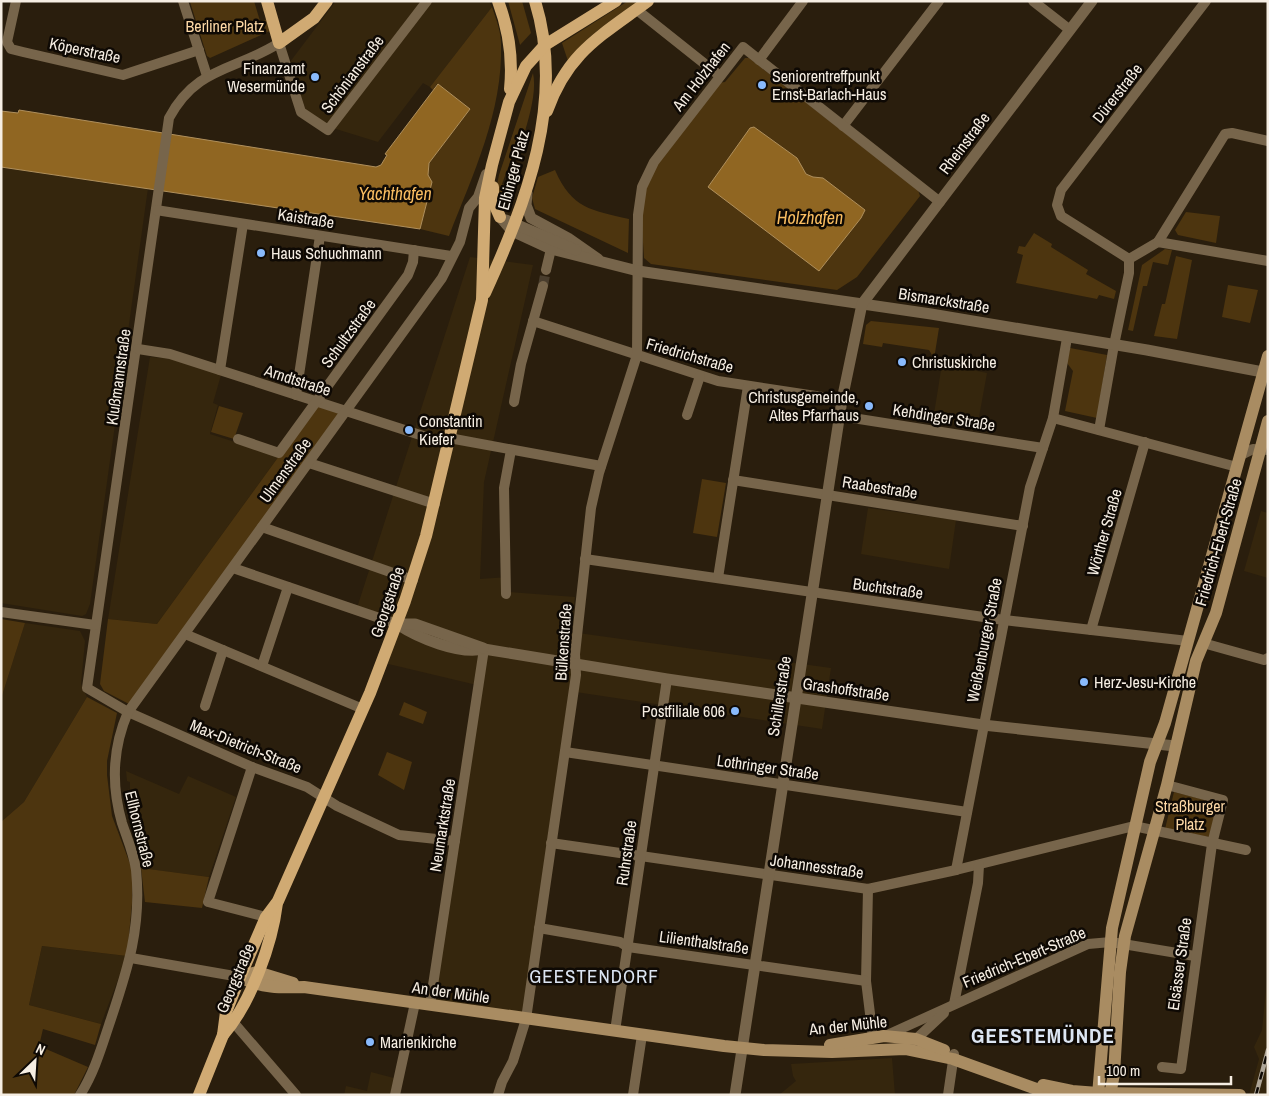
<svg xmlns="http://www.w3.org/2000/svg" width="1269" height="1096" viewBox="0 0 1269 1096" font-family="'Archivo Narrow',sans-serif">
	<rect width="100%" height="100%" fill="#2a1e0d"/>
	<g fill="#35260d">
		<polygon points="336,1 489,1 492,7 430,87 423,83 378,142 336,129 306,111 290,62"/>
		<polygon points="1,167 148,188 90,604 86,614 82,616 1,603"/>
		<polygon points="470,257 533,265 484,482 480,579 508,577 509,592 575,597 571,632 831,668 822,729 569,691 522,1017 433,1004 481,686 376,661 392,625 355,614"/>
		<polygon points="150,357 175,359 221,375 213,403 218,405 210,434 279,456 157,624 108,619"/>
		<polygon points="942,364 987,373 977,428 933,420"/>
		<polygon points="868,508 956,520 949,569 861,554"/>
		<polygon points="1261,511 1268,513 1268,578 1244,571"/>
		<polygon points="25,623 80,631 85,641 81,684 87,697 24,802 1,822 1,699"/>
		<polygon points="126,771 179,794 188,776 236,797 209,877 147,869 146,848 128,789 130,790 130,782 127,781"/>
		<polygon points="42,946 127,956 101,1024 29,1005"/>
		<polygon points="1268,970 1268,1095 1249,1095 1259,1059 1254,1047 1262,1030"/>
		<polygon points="892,1058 895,1095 779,1095 796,1081 793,1076 791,1064"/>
		<polygon points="371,1072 394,1078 390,1095 344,1095 346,1086 367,1091"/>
	</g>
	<g fill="#4d350f">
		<polygon points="194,1 254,1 260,21 268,19 272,30 210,58 207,56 190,2"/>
		<polygon points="508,1 522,1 531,33 520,45"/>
		<path d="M628,1H639C613,19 587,35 568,61L562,43Z"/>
		<path d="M492,7C496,19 501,31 501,44C503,112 473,174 449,236L420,229L432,182L428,175L429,163L470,109L437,84L433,90L430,87Z"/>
		<path d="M745,58H749L918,190L920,196L857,277L837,290L651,264L644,258C643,236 639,209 645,188C652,160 699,108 718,83L725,82Z"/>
		<path d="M533,73C537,92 529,117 524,135H520L502,184L507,186L499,203L497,185L499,175Z"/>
		<path d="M555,170C572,209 591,210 629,219L628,253L535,209L532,198L538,177Z"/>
		<polygon points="1186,212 1220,216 1216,243 1178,235 1175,230"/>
		<polygon points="1034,233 1052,244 1051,247 1088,270 1086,274 1116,291 1114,299 1099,295 1097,299 1016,283 1023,255 1017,253 1019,246 1025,247"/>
		<polygon points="1165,249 1172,250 1168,265 1153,262 1147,286 1143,286 1133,331 1128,330 1142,265"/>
		<polygon points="1176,256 1192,260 1177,339 1154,336 1162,304 1165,304"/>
		<polygon points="1228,285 1258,290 1250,323 1222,317"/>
		<polygon points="871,321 939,328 934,359 931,359 932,355 929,350 883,343 882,347 863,344 866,325"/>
		<polygon points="1070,348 1107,355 1097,418 1065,411 1073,371 1067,363"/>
		<polygon points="316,405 343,413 129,704 104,691 100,684 108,619 157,624"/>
		<polygon points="219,406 243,413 234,439 211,432"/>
		<polygon points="702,479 726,483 717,537 693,533"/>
		<polygon points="1,619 25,623 1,699"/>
		<polygon points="87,697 117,713 107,761 107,775 112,816 132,869 132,903 127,956 42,946 29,1005 101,1024 95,1045 43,1029 39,1046 88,1067 74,1095 1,1095 1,822 24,802"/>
		<polygon points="404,702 427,712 423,724 399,715"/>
		<polygon points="387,752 412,762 404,790 378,775"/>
		<polygon points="1174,792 1218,803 1209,837 1165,829"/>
		<polygon points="141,868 209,877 202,908 145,902"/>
	</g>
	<g fill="#906622" stroke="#af8f5c">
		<polygon points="438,84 470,109 429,163 428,175 432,182 420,229 1,167 1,111 18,113 19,110 376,167 381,165 387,155 385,154"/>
		<polygon points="754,127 797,158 806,174 813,177 823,178 865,210 861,218 819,271 708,187 750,128"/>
	</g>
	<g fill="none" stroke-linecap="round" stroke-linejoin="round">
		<polyline stroke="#493d2d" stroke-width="10" stroke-dasharray="10 5" stroke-linecap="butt" points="543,286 546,270"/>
		<g stroke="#77654b" stroke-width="10">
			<polyline points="16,1 7,42 11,49 23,52 123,75 199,50"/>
			<polyline points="183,1 207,76"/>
			<path d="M427,1L328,130L301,112L279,43C235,71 197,66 169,118L87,688L128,712L252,767L307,787L337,806L399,835L455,841"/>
			<polyline points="1033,1 1070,30"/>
			<polyline points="1206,1 1061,190 1057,205 1061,216 1129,259 1158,242 1268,261"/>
			<polyline points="637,10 720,76"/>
			<polyline points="759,60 803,1"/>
			<polyline points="843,126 939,1"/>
			<polyline points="156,210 451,256"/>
			<polyline points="1158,242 1225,134 1232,133 1268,141"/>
			<polyline points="546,270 551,249"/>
			<polyline points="533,321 718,381 842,400"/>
			<polyline points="138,349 170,354 448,444"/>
			<polyline points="220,370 243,224"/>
			<polyline points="296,395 320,236"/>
			<polyline points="514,402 521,364 543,286"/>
			<polyline points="687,415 700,376"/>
			<polyline points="840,416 1043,448"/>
			<polyline points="1053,418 1237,467"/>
			<polyline points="1099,430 1114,345 1129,273 1129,259"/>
			<polyline points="449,438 601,466"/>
			<polyline points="238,439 279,453 408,275 413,262 414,250"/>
			<polyline points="1241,455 1253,449 1268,450"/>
			<polyline points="309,463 435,504"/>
			<polyline points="733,480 1023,526"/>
			<polyline points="262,527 413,580"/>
			<polyline points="585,559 1004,620 1188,641"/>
			<polyline points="233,568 397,624"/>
			<polyline points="718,578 748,386"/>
			<polyline points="506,594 504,488 511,450"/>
			<polyline points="1,612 95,625"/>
			<polyline points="1091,630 1145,442"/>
			<polyline points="185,634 363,709"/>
			<polyline points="1203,643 1264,660 1268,658"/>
			<polyline points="262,666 288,587"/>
			<polyline points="205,706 223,650"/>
			<polyline points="565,752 967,812"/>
			<polyline points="252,767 208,902 266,917"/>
			<polyline points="551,843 868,889 956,870 1134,826 1246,850"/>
			<polyline points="956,870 1030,487 1053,418 1067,338"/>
			<polyline points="868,889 866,981 873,1038"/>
			<polyline points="539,928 620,942 628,947 866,981"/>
			<polyline points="131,958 240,977"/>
			<polyline points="954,1004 978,883 979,865"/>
			<polyline points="430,1005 484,649"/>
			<polyline points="234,1023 296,1095"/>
			<polyline points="615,1031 667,679"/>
			<polyline points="885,1036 1088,944 1111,942 1195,956"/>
			<polyline points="913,1042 944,1013"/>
			<polyline points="1162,1067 1181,1069 1212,844 1223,800 1167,785"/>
			<path d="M80,1095C94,1073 101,1049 109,1025C127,971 142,928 136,870C134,854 127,838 122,823C111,785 112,749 128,712L442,278L460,242L469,208L478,197L486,174"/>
			<polyline points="395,1095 415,1003"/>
			<polyline points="498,1095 502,1082 513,1061 526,1019 576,675 575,654 591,508 599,473 637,355 638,215 642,187 654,162 743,47 940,202"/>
			<polyline points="633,1095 642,1035"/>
			<polyline points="948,1095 954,1054"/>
		</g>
		<g stroke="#77654b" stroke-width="11">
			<polyline points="527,193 526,205 531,218 568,238 598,259"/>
			<polyline points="500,217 512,231 551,249 638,271 931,314 1147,350 1268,373"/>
			<polyline points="506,220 576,250"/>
			<path d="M397,624C418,638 459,655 484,649L667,679L983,725L1175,746"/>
			<polyline points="397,624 415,624 483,648"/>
			<polyline points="735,1095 842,400 862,304 1092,1"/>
		</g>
		<g stroke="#a98c62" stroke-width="12">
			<polyline points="249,974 257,972 293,983"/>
			<path d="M240,977C260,988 281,988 304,987L724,1046L764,1050L832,1052L905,1049L953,1059L1053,1095"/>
			<polyline points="830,1045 884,1036 916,1039 944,1050"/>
			<polyline points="1043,1085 1072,1091 1098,1093 1240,1095"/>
			<polyline points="1098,1095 1112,928 1150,762 1165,723 1268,356"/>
			<polyline points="1110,1095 1114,1074 1120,972 1125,936 1167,785 1196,661 1216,613 1268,421"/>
		</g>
		<g stroke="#d0aa73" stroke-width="12">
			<polyline points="267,1 279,43 314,18 327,1"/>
			<path d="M498,1C509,30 513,59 510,89"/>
			<path d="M547,111C568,52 601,36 648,1"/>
			<polyline points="493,187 493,201 500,217"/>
			<path d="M485,293C526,203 566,101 535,1"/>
			<path d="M223,1035C251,1003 272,944 277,903"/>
			<polyline points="199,1095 223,1035 226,1012 240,977 266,917 278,901 370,693 405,601 426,536 482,300 485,198 492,165 509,102 526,66 545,45 616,1"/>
		</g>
		<defs>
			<polyline id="rail" points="1256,1095 1268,1050"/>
		</defs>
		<use href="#rail" stroke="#aea597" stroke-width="4.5"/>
		<use href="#rail" stroke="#0e0904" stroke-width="2.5" stroke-dasharray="8" stroke-linecap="butt"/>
	</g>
	<g fill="#89bafc" stroke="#0e0904" stroke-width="2">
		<circle cx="315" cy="77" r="5"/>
		<circle cx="762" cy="85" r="5"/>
		<circle cx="261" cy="253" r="5"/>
		<circle cx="902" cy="362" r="5"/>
		<circle cx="869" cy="406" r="5"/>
		<circle cx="409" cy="430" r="5"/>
		<circle cx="1084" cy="682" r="5"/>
		<circle cx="735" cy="711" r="5"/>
		<circle cx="370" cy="1042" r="5"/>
	</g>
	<g text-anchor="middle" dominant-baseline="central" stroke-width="5" stroke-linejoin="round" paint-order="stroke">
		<g font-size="16" fill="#fed9a6" stroke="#0e0904">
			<text x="225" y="26">Berliner Platz</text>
			<text x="1190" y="806">Straßburger<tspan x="1190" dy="18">Platz</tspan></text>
		</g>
		<g font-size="16" fill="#f6eee3" stroke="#0e0904">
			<text transform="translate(85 50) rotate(12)">Köperstraße</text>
			<text transform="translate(352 74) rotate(-53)">Schönianstraße</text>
			<text transform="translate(701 76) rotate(-52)">Am Holzhafen</text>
			<text transform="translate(1117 93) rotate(-52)">Dürerstraße</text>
			<text transform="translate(964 143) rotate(-53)">Rheinstraße</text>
			<text transform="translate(513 170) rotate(-75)">Elbinger Platz</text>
			<text transform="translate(306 218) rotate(9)">Kaistraße</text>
			<text transform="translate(944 300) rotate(9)">Bismarckstraße</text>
			<text transform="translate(348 333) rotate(-54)">Schultzstraße</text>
			<text transform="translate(690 355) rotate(16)">Friedrichstraße</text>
			<text transform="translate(118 377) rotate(-82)">Klußmannstraße</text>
			<text transform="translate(298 380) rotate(18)">Arndtstraße</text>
			<text transform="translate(944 417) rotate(9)">Kehdinger Straße</text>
			<text transform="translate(285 470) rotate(-54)">Ulmenstraße</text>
			<text transform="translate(880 487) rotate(9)">Raabestraße</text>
			<text transform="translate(1104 532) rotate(-74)">Wörther Straße</text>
			<text transform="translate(1218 542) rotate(-74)">Friedrich-Ebert-Straße</text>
			<text transform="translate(888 588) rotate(8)">Buchtstraße</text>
			<text transform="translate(387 602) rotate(-71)">Georgstraße</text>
			<text transform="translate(984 640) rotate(-79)">Weißenburger Straße</text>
			<text transform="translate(563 642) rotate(-86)">Bülkenstraße</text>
			<text transform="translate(846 689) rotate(8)">Grashoffstraße</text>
			<text transform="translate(779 696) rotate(-81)">Schillerstraße</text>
			<text transform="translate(246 746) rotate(22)">Max-Dietrich-Straße</text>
			<text transform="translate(768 767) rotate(8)">Lothringer Straße</text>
			<text transform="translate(442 825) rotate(-81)">Neumarktstraße</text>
			<text transform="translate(140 829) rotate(76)">Ellhornstraße</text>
			<text transform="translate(626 853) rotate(-82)">Ruhrstraße</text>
			<text transform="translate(817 866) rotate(8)">Johannesstraße</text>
			<text transform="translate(704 942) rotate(8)">Lilienthalstraße</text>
			<text transform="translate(1024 957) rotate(-23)">Friedrich-Ebert-Straße</text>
			<text transform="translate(1179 964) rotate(-82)">Elsässer Straße</text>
			<text transform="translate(235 978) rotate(-67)">Georgstraße</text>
			<text transform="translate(451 992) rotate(8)">An der Mühle</text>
			<text transform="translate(848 1025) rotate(-6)">An der Mühle</text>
		</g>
		<g font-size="16" fill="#f6eee3" stroke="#0e0904" text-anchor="start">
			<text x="305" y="68" text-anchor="end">Finanzamt<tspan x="305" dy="18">Wesermünde</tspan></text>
			<text x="772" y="76">Seniorentreffpunkt<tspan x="772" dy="18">Ernst-Barlach-Haus</tspan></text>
			<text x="271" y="253">Haus Schuchmann</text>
			<text x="912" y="362">Christuskirche</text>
			<text x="859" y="397" text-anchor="end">Christusgemeinde,<tspan x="859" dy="18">Altes Pfarrhaus</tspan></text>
			<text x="419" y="421">Constantin<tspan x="419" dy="18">Kiefer</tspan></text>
			<text x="1094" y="682">Herz-Jesu-Kirche</text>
			<text x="725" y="711" text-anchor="end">Postfiliale 606</text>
			<text x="380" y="1042">Marienkirche</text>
		</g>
		<g font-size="18" font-style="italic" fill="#f9bd61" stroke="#0e0904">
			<text x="395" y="193">Yachthafen</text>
			<text x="810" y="217">Holzhafen</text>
		</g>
		<g font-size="19" letter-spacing="1" fill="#dce5f2" stroke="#0e0904">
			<text x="594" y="976">GEESTENDORF</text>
		</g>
		<g font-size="21" font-weight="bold" letter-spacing="1" fill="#dce5f2" stroke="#0e0904">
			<text x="1043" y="1035">GEESTEMÜNDE</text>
		</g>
	</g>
	<rect width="1269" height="1096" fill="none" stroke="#f6eee3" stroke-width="5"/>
	<g transform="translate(35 1061) rotate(25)" stroke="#0e0904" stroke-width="4" paint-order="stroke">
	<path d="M0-4L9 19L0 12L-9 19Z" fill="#f6eee3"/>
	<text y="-8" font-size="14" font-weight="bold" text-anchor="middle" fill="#f6eee3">N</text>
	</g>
	<path d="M1099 1076v8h132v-8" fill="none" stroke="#f6eee3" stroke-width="2.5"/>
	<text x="1106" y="1076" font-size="15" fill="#f6eee3" stroke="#0e0904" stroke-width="4" paint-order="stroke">100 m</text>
</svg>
